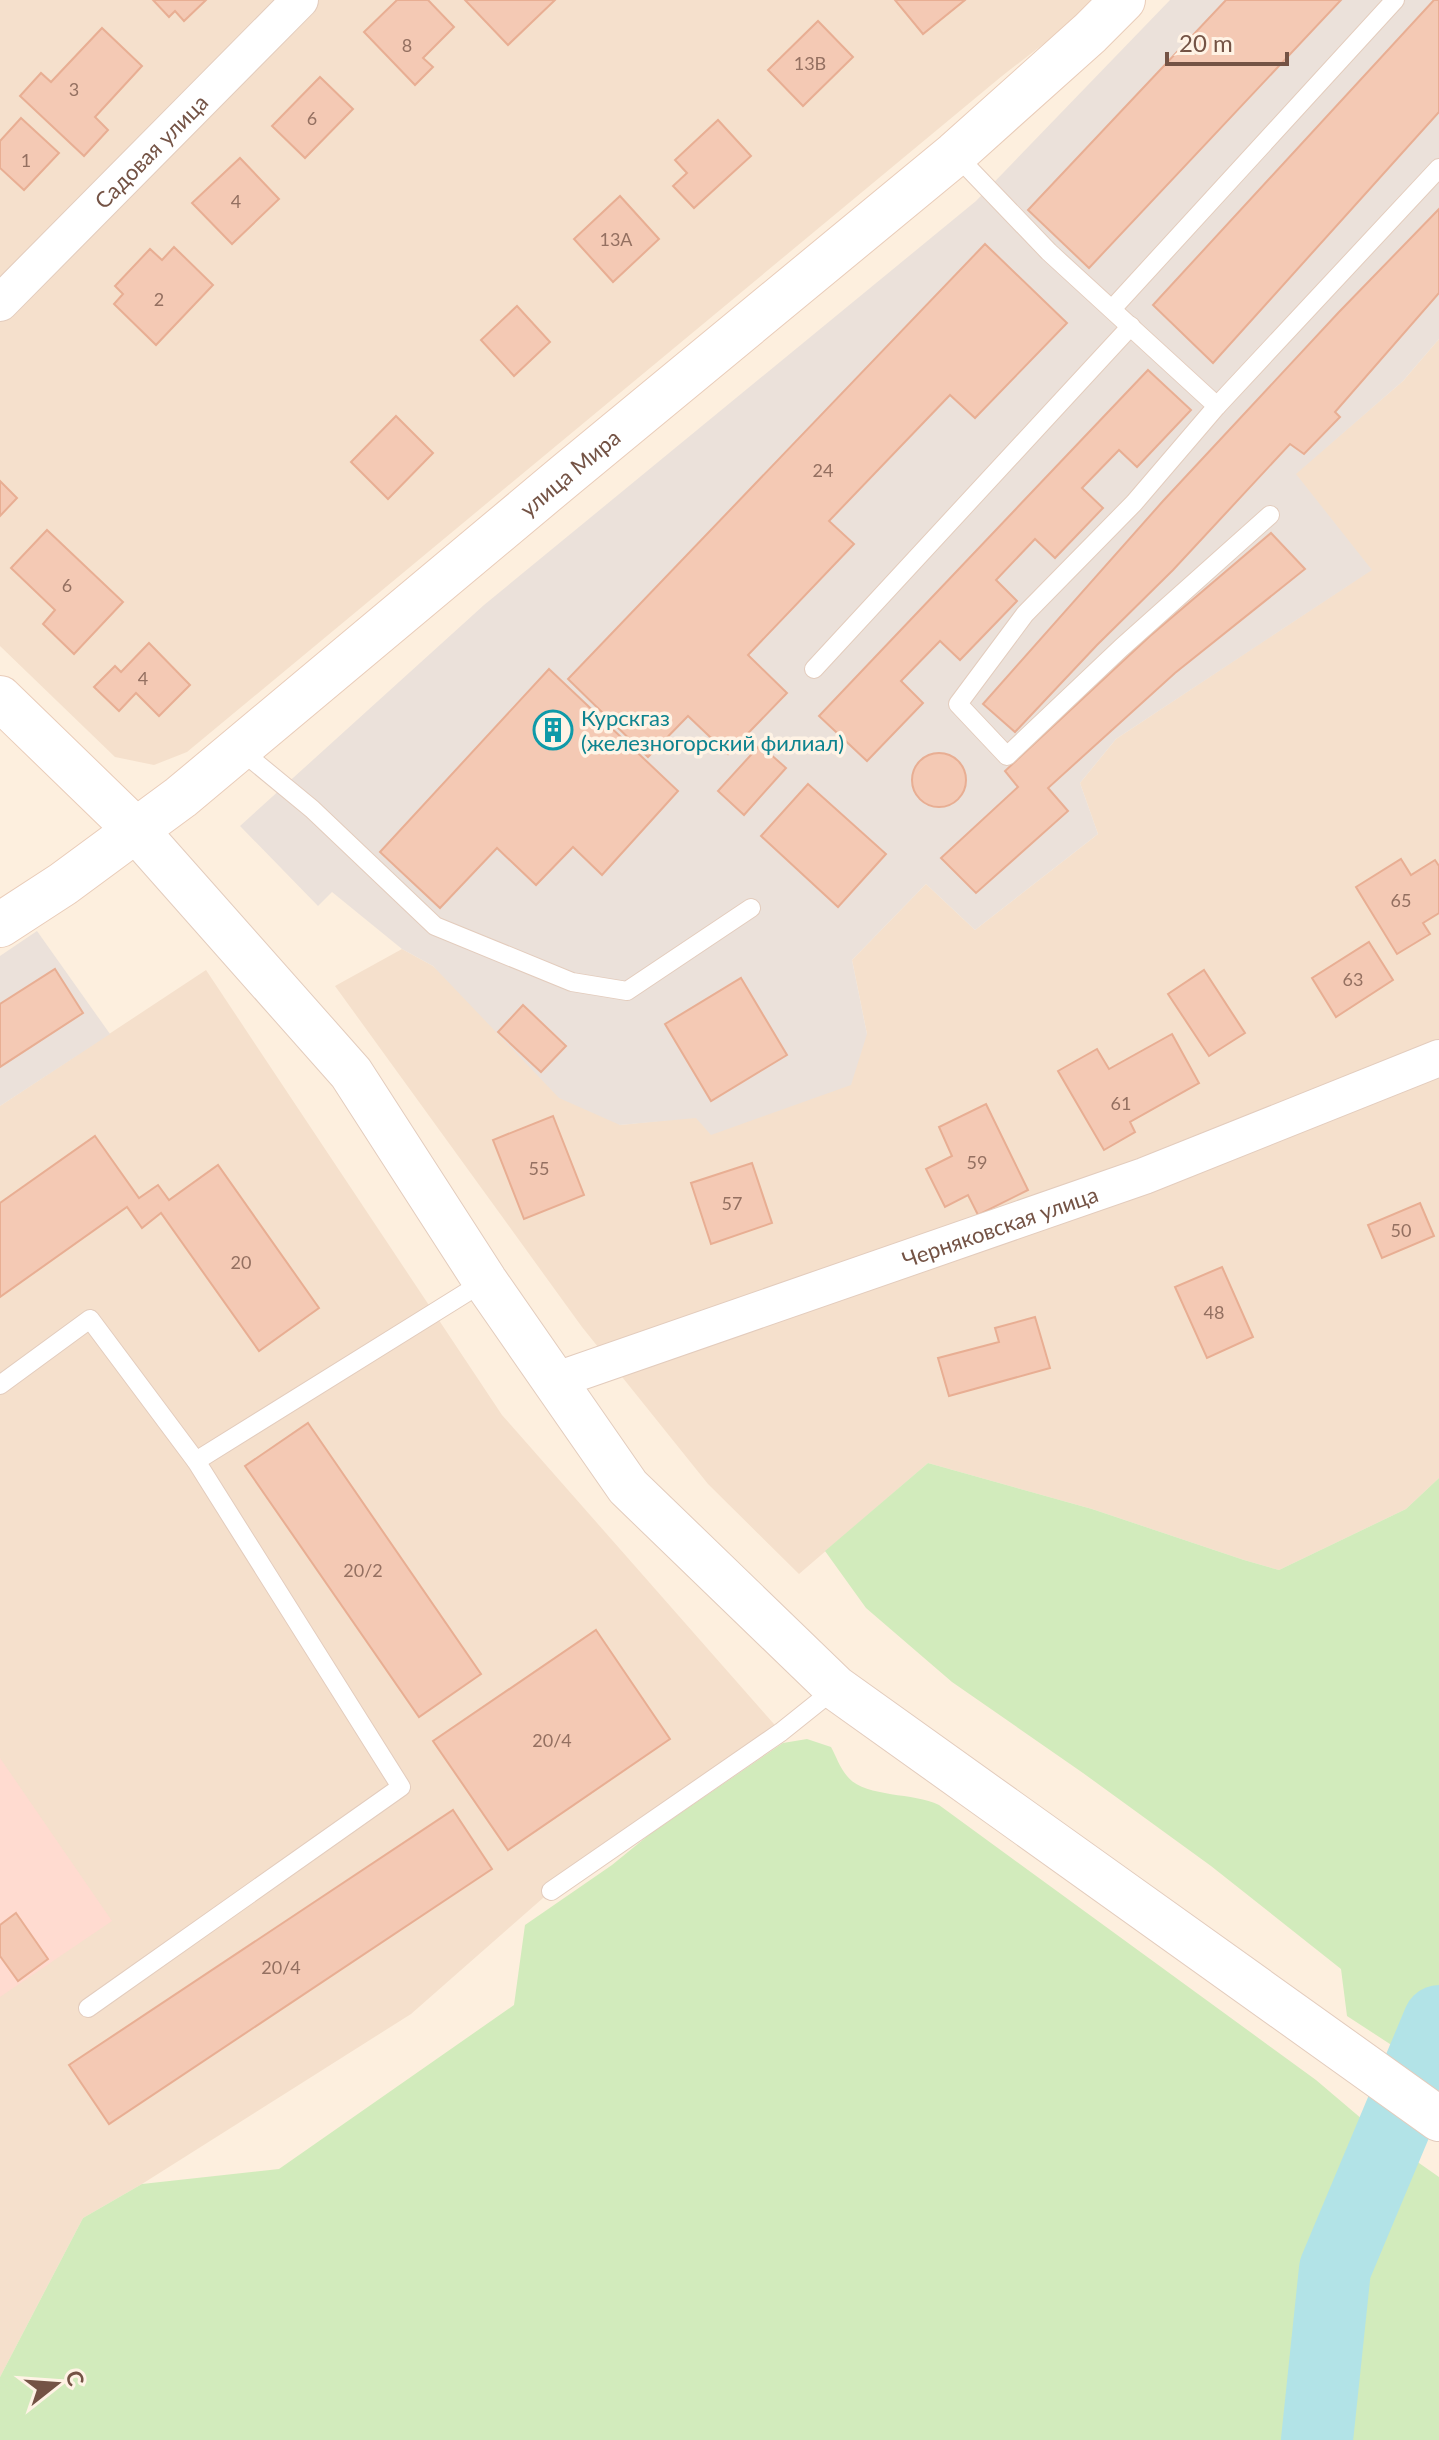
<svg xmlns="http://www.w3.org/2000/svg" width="1439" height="2440" viewBox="0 0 1439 2440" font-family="Lato,sans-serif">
	<rect width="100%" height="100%" fill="#fdefde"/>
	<g fill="#f5e0cc">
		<polygon points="0,0 1094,0 1073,21 1002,76 187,752 154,765 115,757 0,646"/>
		<polygon points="1439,339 1439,1478 1406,1509 1279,1570 1244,1560 1092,1509 928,1463 799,1574 708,1484 582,1327 335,986 402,949 433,966 620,1125 696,1117 867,1034 852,960 926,884 975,930 1098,834 1080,783 1116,739 1371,570 1295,474 1403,381"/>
		<polygon points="206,970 502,1415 781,1732 551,1891 411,2014 142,2184 83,2218 0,2377 0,1106"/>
	</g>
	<polygon fill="#ffdbd0" points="0,1758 112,1921 0,1997"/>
	<g fill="#ebe1da">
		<polygon points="1170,0 1439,0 1439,339 1403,381 1296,474 1372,570 1116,739 1080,783 1098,834 975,930 926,884 852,960 867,1034 851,1085 711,1135 696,1118 620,1125 559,1098 433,966 402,949 332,892 318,906 240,826 484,605 976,201"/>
		<polygon points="37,931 110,1034 0,1106 0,956"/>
	</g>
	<g fill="#d2ebbc">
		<polygon points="928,1463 1092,1509 1244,1560 1279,1570 1406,1509 1439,1478 1439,2076 1347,2016 1341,1969 1211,1866 1083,1773 952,1682 866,1608 825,1551"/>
		<path d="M807,1739L831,1747C836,1756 840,1768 847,1776C864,1798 913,1792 939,1805L1316,2080L1389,2142L1439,2177V2440H0V2377L83,2218L142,2184L279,2169L514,2005L525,1925L612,1865L650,1834L783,1743Z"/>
	</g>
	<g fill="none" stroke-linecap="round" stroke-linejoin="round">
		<polyline stroke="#b2e3e7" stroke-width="72" points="1317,2440 1335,2269 1439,2021"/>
	</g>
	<g fill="#f4c9b4" stroke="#e8ae93" stroke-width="2">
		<polygon points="153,0 206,0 184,21 175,11 169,17"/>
		<polygon points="397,0 428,0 454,27 423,58 433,67 415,85 364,32"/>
		<polygon points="465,0 555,0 508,45"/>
		<polygon points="895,0 965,0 923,34"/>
		<polygon points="1226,0 1341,0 1089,268 1028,210"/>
		<polygon points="1434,0 1439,0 1439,112 1213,363 1153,305"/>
		<polygon points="818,21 853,57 803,106 768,70"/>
		<polygon points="102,28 142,66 95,117 108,130 84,156 20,96 41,73 51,82"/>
		<polygon points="320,77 353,109 305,158 272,126"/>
		<polygon points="21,118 59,153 24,190 0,168 0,141"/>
		<polygon points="718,120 751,156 694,208 673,186 687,173 675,160"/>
		<polygon points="240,158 279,199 232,244 192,203"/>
		<polygon points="620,196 659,239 613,282 574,239"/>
		<polygon points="1439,209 1439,293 1335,412 1340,417 1304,454 1290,444 1173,570 1097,645 1015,732 983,704 1163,501 1339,312"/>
		<polygon points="985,244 1067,323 975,418 950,395 829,521 854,544 748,655 787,693 728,754 688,716 648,757 568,679"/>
		<polygon points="174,247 213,285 156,345 114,304 123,294 115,286 150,249 162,260"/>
		<polygon points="517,306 550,342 514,376 481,340"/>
		<polygon points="1148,370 1191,410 1137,467 1119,450 1082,488 1103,508 1055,558 1035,539 996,580 1017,601 960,660 940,641 901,681 923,703 867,761 819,716"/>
		<polygon points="396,416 433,453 388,499 351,462"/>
		<polygon points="0,481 17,498 0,516"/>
		<polygon points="47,530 123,602 74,654 43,624 55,610 11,568"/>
		<polygon points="1271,533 1305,569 1175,673 1048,788 1068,811 976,893 941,858 1018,787 1005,771 1150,636"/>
		<polygon points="149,643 190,685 159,716 136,693 119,711 94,687 115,666 121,672"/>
		<polygon points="549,669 678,791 602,875 573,847 536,885 497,848 440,908 380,852"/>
		<polygon points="760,745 786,768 744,815 718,791"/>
		<circle cx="939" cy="780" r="27"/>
		<polygon points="808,784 886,854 838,907 761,836"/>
		<polygon points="1401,859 1411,875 1435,860 1439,866 1439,913 1423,923 1430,934 1397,954 1356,887"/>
		<polygon points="1369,942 1393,980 1336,1017 1312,978"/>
		<polygon points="55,969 83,1013 0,1067 0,1004"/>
		<polygon points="1204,970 1245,1033 1209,1056 1168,994"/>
		<polygon points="741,978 787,1055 711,1101 665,1024"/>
		<polygon points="523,1005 566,1046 541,1072 498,1032"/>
		<polygon points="1172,1034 1199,1083 1130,1122 1135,1132 1104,1150 1058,1071 1097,1049 1109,1069"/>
		<polygon points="986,1104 1028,1190 978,1215 968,1195 945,1207 926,1169 952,1156 939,1127"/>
		<polygon points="553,1116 584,1195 524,1219 493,1140"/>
		<polygon points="95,1136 139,1198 158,1185 169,1200 218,1165 319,1308 259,1351 161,1213 142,1228 127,1207 0,1297 0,1203"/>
		<polygon points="752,1163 772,1223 711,1244 691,1183"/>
		<polygon points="1420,1203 1434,1236 1382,1258 1368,1225"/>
		<polygon points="1222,1267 1253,1337 1207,1358 1175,1287"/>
		<polygon points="1035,1317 1050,1368 949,1396 938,1358 999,1342 995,1328"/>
		<polygon points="308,1423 481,1674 419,1717 245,1466"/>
		<polygon points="596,1630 670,1739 508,1850 433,1741"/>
		<polygon points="453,1810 492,1869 109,2124 69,2065"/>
		<polygon points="16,1913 48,1959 18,1981 0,1956 0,1925"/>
	</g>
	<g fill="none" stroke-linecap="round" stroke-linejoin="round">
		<defs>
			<g id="service">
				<polyline points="955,154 1049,252 1217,406 1134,503 1025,614 958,704 1007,756 1121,648 1270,515"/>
				<polyline points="1112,309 1395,0"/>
				<polyline points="1217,406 1439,168"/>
				<polyline points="814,669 1131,326"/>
				<polyline points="238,748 312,809 435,926 572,982 627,991 751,908"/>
				<polyline points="0,1385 90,1319 196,1461 401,1787 88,2008"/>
				<polyline points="196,1461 485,1281"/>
				<polyline points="551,1891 781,1732 836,1688"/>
			</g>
			<g id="minor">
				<path id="s1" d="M0,303L300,0"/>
				<path id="s2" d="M554,1381L1144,1176L1439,1058"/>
			</g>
			<polyline id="tertiary" points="135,829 351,1073 485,1281 628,1487 836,1688 1439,2119"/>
			<g id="secondary">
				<polyline points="0,698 135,829"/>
				<path id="s3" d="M0,925L63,884L181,797L566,475L955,154L1090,33L1123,0"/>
			</g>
		</defs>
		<use href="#service" stroke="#e3ccbd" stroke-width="20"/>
		<use href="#minor" stroke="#e3ccbd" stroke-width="38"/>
		<use href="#tertiary" stroke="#e3ccbd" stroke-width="46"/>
		<use href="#secondary" stroke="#e9ccb9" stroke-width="46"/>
		<use href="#service" stroke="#fff" stroke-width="18"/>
		<use href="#minor" stroke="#fff" stroke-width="36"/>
		<use href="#tertiary" stroke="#fff" stroke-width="44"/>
		<use href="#secondary" stroke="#fff" stroke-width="44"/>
	</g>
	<defs>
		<symbol id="building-ring" viewBox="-11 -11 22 22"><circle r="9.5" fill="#fff3e5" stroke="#0f9aa8" stroke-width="1.5"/><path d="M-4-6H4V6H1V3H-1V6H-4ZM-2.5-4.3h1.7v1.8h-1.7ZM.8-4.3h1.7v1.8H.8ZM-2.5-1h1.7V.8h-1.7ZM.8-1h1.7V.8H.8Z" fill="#0f9aa8"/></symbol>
	</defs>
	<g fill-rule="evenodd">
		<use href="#building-ring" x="531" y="708" width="44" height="44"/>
	</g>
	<g text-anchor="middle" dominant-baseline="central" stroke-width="7" stroke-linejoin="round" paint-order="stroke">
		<g font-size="18" fill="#947061">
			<text x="407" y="45">8</text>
			<text x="810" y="63">13В</text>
			<text x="74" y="89">3</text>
			<text x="312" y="118">6</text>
			<text x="26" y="160">1</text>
			<text x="236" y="201">4</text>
			<text x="616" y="239">13А</text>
			<text x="159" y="299">2</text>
			<text x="823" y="470">24</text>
			<text x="67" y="585">6</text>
			<text x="143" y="678">4</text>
			<text x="1401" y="900">65</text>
			<text x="1353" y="979">63</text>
			<text x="1121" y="1103">61</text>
			<text x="977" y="1162">59</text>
			<text x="539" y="1168">55</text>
			<text x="732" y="1203">57</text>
			<text x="1401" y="1230">50</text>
			<text x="241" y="1262">20</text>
			<text x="1214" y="1312">48</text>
			<text x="363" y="1570">20/2</text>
			<text x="552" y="1740">20/4</text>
			<text x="281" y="1967">20/4</text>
		</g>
		<g font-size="22" fill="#745345" stroke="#fff3e5">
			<text stroke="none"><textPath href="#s1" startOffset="214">Садовая улица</textPath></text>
			<text stroke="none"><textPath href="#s3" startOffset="728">улица Мира</textPath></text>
			<text stroke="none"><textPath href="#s2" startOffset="472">Черняковская улица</textPath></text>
		</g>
		<g font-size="22" fill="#0d838f" stroke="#fff3e5" text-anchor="start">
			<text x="581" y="717">Курскгаз<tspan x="581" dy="25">(железногорский филиал)</tspan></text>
		</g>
	</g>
	<g transform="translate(56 2384) rotate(73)" stroke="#fff3e5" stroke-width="6" paint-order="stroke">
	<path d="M0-6L14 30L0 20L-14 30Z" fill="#745345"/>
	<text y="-12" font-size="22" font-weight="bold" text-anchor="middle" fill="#745345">С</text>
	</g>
	<path d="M1167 52v12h120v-12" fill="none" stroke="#745345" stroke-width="4"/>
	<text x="1179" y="52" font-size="24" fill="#745345" stroke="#fff3e5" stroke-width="6" paint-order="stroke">20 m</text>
</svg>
